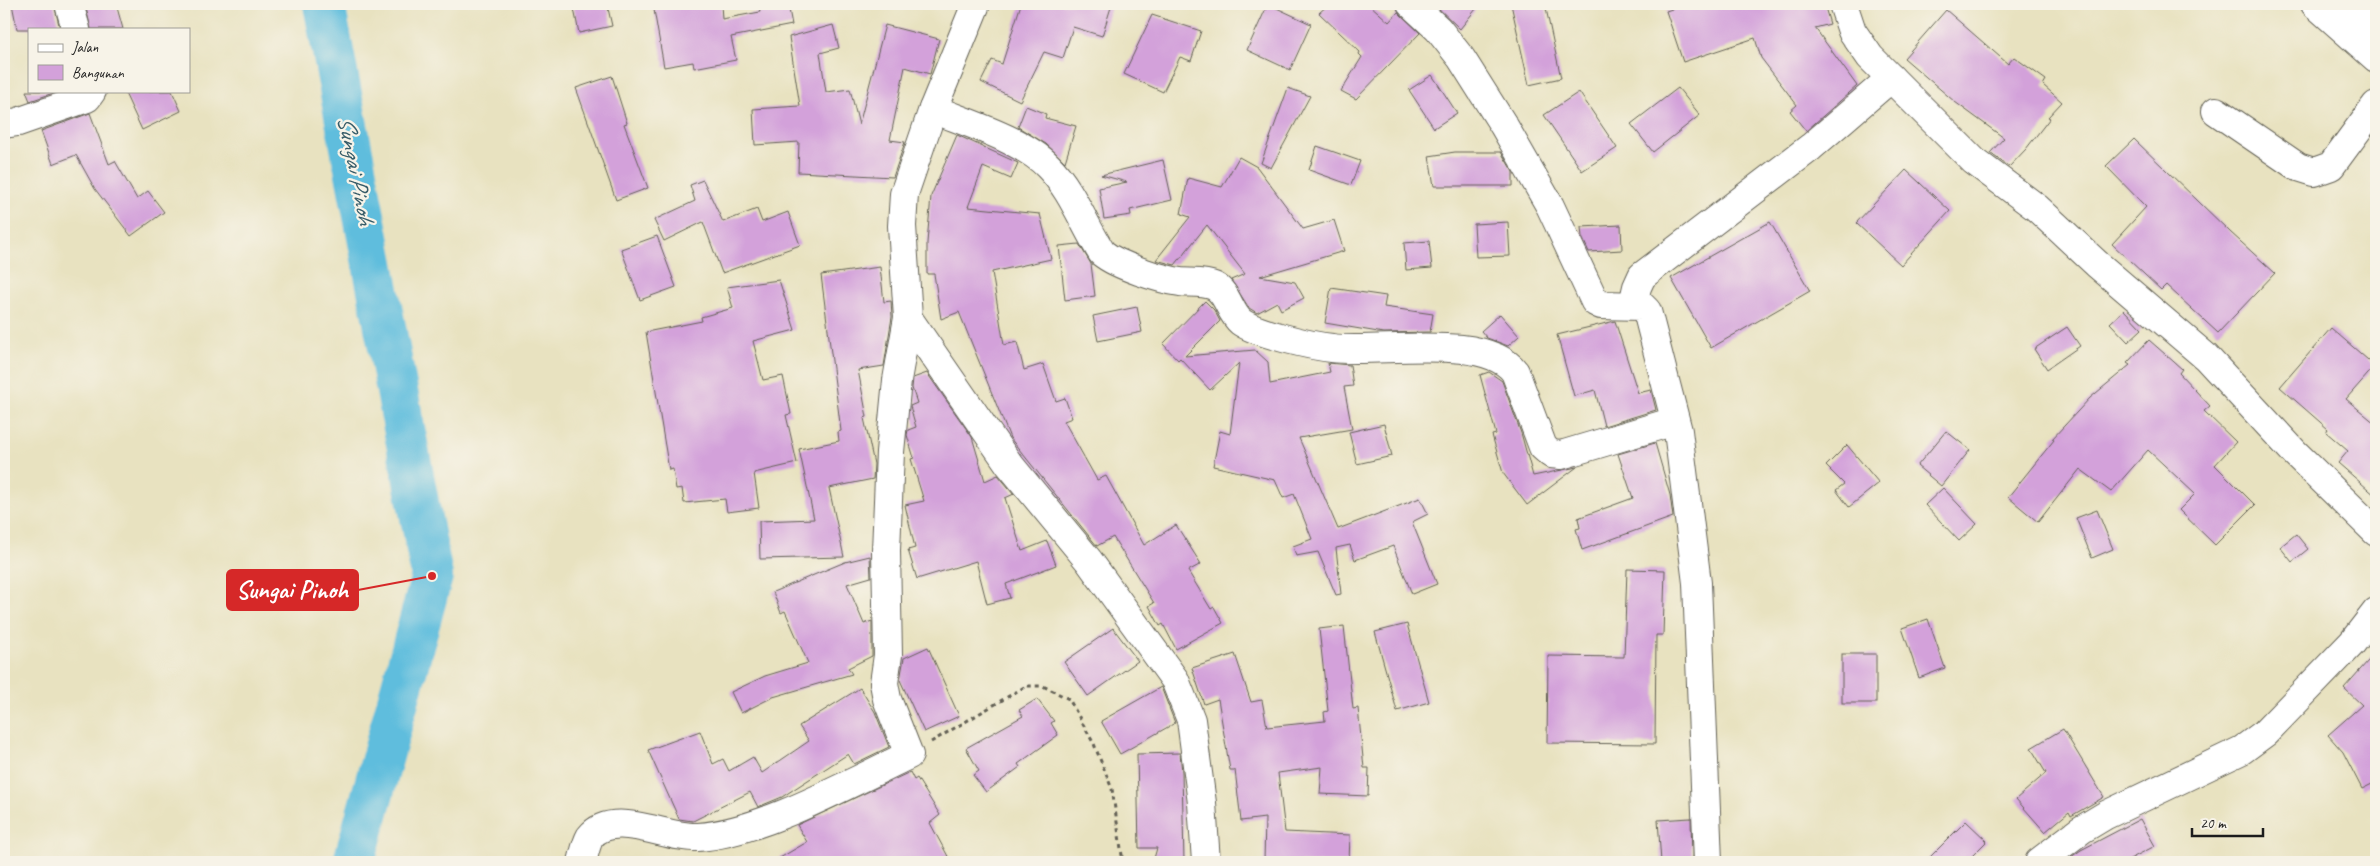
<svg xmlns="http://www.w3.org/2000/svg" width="2380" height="866" viewBox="0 0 2380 866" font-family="Caveat,sans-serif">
	<rect width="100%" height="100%" fill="#f7f3e8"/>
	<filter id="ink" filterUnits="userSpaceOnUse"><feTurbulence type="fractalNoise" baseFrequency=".02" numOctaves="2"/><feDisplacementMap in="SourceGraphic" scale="10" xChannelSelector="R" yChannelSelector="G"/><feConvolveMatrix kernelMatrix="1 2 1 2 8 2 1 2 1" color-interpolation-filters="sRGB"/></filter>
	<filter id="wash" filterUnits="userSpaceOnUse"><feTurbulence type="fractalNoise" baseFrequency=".0096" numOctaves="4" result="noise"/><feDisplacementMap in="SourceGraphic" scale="20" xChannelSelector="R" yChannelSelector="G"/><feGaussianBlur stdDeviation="1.12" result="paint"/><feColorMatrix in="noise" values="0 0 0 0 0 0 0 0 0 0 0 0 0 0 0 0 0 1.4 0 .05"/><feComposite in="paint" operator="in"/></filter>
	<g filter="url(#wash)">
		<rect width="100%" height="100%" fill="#e8e2c0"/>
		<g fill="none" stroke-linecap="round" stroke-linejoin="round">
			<polyline stroke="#5ebddd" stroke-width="42" points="324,4 432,576 354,862"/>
		</g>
		<g id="blocks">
			<g fill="#d3a1da">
				<polygon points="12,4 54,4 60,29 17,29"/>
				<polygon points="85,4 116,4 123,29 91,29"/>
				<polygon points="573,4 607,4 612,26 579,33"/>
				<polygon points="653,4 721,4 722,19 760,12 758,4 788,4 792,25 731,37 736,60 694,68 693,62 664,67"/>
				<polygon points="1021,4 1112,4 1102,36 1073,27 1063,58 1044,52 1020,101 981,82 992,60 1002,64"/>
				<polygon points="1268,4 1311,24 1290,70 1247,50"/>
				<polygon points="1329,4 1369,4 1389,22 1398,12 1420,33 1356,99 1341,91 1362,57 1359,54 1360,52 1319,13"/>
				<polygon points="1434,4 1480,4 1460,29"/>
				<polygon points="1511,4 1545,4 1561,78 1529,85"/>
				<polygon points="1687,4 1824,4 1830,24 1815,28 1857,86 1806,131 1790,111 1797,105 1761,58 1755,38 1683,62 1666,11"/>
				<polygon points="1946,10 2008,64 2014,57 2046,80 2043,85 2062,102 2048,117 2050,118 2026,149 2009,167 1990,153 2004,138 1955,102 1904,58"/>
				<polygon points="1152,15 1201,31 1191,61 1180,57 1163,92 1124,74"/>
				<polygon points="833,25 839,48 820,53 826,92 850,89 859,125 885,25 939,39 930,74 905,67 890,140 905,142 893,177 798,172 799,142 755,145 753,109 800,106 789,37"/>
				<polygon points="1432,75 1457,113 1434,128 1409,90"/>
				<polygon points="612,76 627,123 624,124 648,188 616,200 576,88"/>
				<polygon points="1288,88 1310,96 1271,168 1261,163"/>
				<polygon points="1678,88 1700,115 1653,152 1631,124"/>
				<polygon points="26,91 59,91 30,101"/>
				<polygon points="124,91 172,91 181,111 142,130"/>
				<polygon points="1579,92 1617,148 1582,171 1544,115"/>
				<polygon points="1026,106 1046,114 1045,118 1076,126 1065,162 1046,144 1018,127"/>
				<polygon points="90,113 109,164 115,161 137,199 148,191 164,212 131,236 95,189 76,155 53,164 41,131"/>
				<polygon points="957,135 1018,163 1011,179 983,167 968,207 1040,214 1051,259 992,272 1004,345 1017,342 1024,370 1043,364 1056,401 1065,398 1072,418 1064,421 1097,480 1106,476 1144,545 1176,525 1201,564 1188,571 1211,609 1214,607 1223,623 1176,649 1163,624 1160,626 1149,606 1154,603 1113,537 1097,546 1010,438 959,312 941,319 934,274 927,274 927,243 931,196"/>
				<polygon points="2134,139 2230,232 2275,273 2218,333 2166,285 2161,290 2112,244 2146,207 2106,166"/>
				<polygon points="1317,146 1360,161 1351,185 1309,170"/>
				<polygon points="1455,152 1501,152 1513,172 1513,186 1434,186 1429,156"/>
				<polygon points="1239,157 1257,167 1303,229 1334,220 1344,251 1260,276 1295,282 1304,298 1281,310 1277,302 1257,313 1249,308 1231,280 1245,274 1207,225 1175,265 1156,260 1190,217 1181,214 1188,178 1222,187"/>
				<polygon points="1163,160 1172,200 1130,210 1131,215 1104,219 1099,188 1127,182 1101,175"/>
				<polygon points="1906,170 1950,211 1901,265 1856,223"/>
				<polygon points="703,180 723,222 757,209 762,222 788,212 800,245 722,273 703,222 664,241 654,220 695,201 690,185"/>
				<polygon points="1508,222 1510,256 1476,257 1474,224"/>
				<polygon points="1770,222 1810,291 1711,348 1671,278"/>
				<polygon points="1621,225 1622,250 1589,252 1582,237 1581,227"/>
				<polygon points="657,236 676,287 640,300 621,249"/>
				<polygon points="1429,241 1432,268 1406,270 1404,243"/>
				<polygon points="1079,244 1091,264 1095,296 1065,300 1059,246"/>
				<polygon points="880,267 884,302 891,301 892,317 884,366 858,370 867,417 864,418 874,464 873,479 829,488 844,557 760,559 759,521 814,519 799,449 839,441 838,432 841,431 821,275"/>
				<polygon points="779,280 795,330 753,341 763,380 783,376 791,414 786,415 797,463 754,473 759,508 727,512 725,499 684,503 682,488 676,489 673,469 669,470 646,332 702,321 701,317 733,308 727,287"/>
				<polygon points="1331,288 1386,296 1384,307 1433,314 1430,332 1384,333 1325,323"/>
				<polygon points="1205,301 1214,310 1220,321 1185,356 1255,350 1268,362 1270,384 1330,372 1328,363 1350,365 1353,386 1344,387 1352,429 1299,438 1338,529 1420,498 1428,514 1412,522 1437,584 1412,594 1393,546 1355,560 1350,545 1336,548 1341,594 1336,595 1318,552 1296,556 1293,546 1312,539 1294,494 1283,498 1275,480 1213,466 1220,431 1230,434 1239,363 1210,390 1180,358 1178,360 1163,344"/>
				<polygon points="1137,307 1142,332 1098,341 1093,316"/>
				<polygon points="2124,310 2142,329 2128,342 2110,323"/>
				<polygon points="1500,314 1519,336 1508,346 1487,338 1481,331"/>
				<polygon points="1615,321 1638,393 1651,390 1656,410 1604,426 1595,390 1574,396 1557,335"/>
				<polygon points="2067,327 2080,346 2047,369 2034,349"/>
				<polygon points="2331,328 2375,366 2346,399 2376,424 2376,496 2338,463 2348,451 2326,432 2328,429 2280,387"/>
				<polygon points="2149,340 2182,369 2179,373 2210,406 2204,411 2236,442 2215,465 2255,505 2215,545 2179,510 2195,494 2148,450 2111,492 2080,469 2038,522 2008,497 2054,440 2052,439 2090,398 2130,365 2127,363"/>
				<polygon points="1489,372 1502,381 1521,433 1533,476 1577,467 1527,505 1503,473 1492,435 1496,434 1480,375"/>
				<polygon points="927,373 972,437 985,481 998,475 1014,494 1005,498 1022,551 1047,541 1056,565 1006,584 1010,598 987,604 976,561 917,579 908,550 915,548 905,505 924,501 911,459 914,458 907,435 908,430 916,427 910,406 917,403 912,388 913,378"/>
				<polygon points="1384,424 1392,456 1357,464 1349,432"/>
				<polygon points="1946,431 1970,450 1941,486 1917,466"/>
				<polygon points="1655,443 1670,495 1673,517 1582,550 1576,529 1580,528 1578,518 1633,498 1618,454"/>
				<polygon points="1847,445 1879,483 1849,507 1836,490 1844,484 1826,466"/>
				<polygon points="1943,488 1977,524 1959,541 1925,505"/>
				<polygon points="2097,510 2113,549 2092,558 2076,518"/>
				<polygon points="2296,534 2308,549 2292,562 2280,547"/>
				<polygon points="870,556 871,577 847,584 864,624 872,621 872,656 848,668 852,674 773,697 741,713 731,692 765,676 808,663 785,611 781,613 773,592 845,562"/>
				<polygon points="1627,569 1665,570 1663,635 1656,635 1655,744 1547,743 1548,656 1624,657"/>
				<polygon points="1928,619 1945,668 1919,678 1902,628"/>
				<polygon points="1407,624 1429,702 1397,711 1375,632"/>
				<polygon points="1344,626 1353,709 1358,708 1364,768 1369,768 1368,796 1320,794 1322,767 1278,773 1285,832 1350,835 1349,862 1264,862 1265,818 1241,821 1235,770 1230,770 1218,699 1204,704 1192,668 1235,654 1251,702 1262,700 1267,727 1325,721 1324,712 1328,711 1319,629"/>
				<polygon points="1113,628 1138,661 1088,696 1064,662"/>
				<polygon points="928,647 959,716 924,732 900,680 904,658"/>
				<polygon points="2376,652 2376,782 2362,789 2343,752 2328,735 2362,705 2344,688"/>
				<rect x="1842" y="654" width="34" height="49"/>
				<polygon points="1161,687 1175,723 1120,754 1101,721"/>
				<polygon points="860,688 875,712 889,747 854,764 848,754 782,797 758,807 750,792 693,821 679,819 648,750 700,731 713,764 723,759 729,771 753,757 762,773 809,741 799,726"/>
				<polygon points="1037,699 1054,721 1051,723 1058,735 1018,764 1020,767 986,792 973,775 979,771 966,748 1023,716 1019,710"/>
				<polygon points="2063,729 2104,797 2071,816 2069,812 2045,832 2016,799 2046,773 2031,748"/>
				<polygon points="1180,753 1182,772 1184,862 1153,862 1157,848 1139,848 1137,754"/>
				<polygon points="910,772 914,780 917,778 940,815 930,823 951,862 773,862 807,842 797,825"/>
				<polygon points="1691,818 1692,862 1661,862 1658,820"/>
				<polygon points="2140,819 2155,846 2124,862 2064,862 2081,850"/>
				<polygon points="1966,821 1987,841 1966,862 1925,862"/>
			</g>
		</g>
	</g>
	<g filter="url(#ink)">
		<use href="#blocks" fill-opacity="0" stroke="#636155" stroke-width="1"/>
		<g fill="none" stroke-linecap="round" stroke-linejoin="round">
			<defs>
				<g id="minor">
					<polyline points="69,4 76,29"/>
					<polyline points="976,4 933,109 904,194 902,226 908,318 1009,464 1089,561 1175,680 1191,720 1202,803 1206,862"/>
					<polyline points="1411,4 1438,29 1461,58 1504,126 1550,206 1595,302 1601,305 1642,306 1647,311 1678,431 1697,583 1708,862"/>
					<polyline points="1843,4 1852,31 1870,57 1974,161 2037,208 2097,264 2206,357 2295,453 2376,532"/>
					<path d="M933,109C967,123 1023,140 1048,166C1072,190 1084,225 1102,253C1118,266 1160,279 1180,282C1191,283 1205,282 1214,286C1228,293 1229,312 1241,322C1256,333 1312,346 1332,348C1378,354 1485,332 1515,372L1543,447L1551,454L1561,455L1675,421"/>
					<polyline points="2216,111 2298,167 2314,172 2331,166 2376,105"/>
					<polyline points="4,124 18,122 87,98 92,91"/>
					<polyline points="1633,304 1637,287 1642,276 1811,147 1891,78"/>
					<path d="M582,862C584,855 586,844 590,837C613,808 666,839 698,837C761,833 851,782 909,755L887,699L884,683L888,655L886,551L890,452L897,380L908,318"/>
					<polyline points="2039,862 2081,830 2106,815 2242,750 2265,733 2352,643 2376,612"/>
				</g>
				<g id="major">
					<polyline points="2315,4 2376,58"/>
					<polyline points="2346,4 2376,30"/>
				</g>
			</defs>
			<use href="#minor" stroke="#636155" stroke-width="30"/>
			<use href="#major" stroke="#636155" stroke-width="30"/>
			<polyline stroke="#636155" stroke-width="3" stroke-dasharray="4 4" stroke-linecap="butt" points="931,742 1026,686 1043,686 1069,699 1094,744 1112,789 1123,862"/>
			<use href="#minor" stroke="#fff" stroke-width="28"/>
			<use href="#major" stroke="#fff" stroke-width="28"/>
		</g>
	</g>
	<g text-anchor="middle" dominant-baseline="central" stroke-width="4.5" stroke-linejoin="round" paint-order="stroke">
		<g font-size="25" font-style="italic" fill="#365c69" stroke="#f7f3e8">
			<text transform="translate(356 170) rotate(79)">Sungai Pinoh</text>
		</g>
	</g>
	<path fill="none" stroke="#d62828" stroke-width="2" d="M432 576L358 590"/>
	<circle fill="#d62828" stroke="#f7f3e8" stroke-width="2" cx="432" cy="576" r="5"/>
	<rect fill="#d62828" stroke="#d62828" stroke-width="2" x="227" y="570" width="131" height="40" rx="5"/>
	<g font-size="25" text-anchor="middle" font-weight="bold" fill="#fff">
		<text x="292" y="598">Sungai Pinoh</text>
	</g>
	<rect width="2380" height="866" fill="none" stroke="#f7f3e8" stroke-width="20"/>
	<rect x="28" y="28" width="162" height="65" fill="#f7f3e8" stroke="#9f9d96"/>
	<rect x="38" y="44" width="25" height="8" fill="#ffffff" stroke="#9f9d96"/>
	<text x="72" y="52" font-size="15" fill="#1c1c1c">Jalan</text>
	<rect x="38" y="65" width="25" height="15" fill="#d3a1da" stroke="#9f9d96"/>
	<text x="72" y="78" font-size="15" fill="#1c1c1c">Bangunan</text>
	<path d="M2192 828v8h71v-8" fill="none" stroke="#1c1c1c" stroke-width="2.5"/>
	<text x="2200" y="828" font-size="15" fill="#1c1c1c" stroke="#f7f3e8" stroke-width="4" paint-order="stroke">20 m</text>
</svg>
